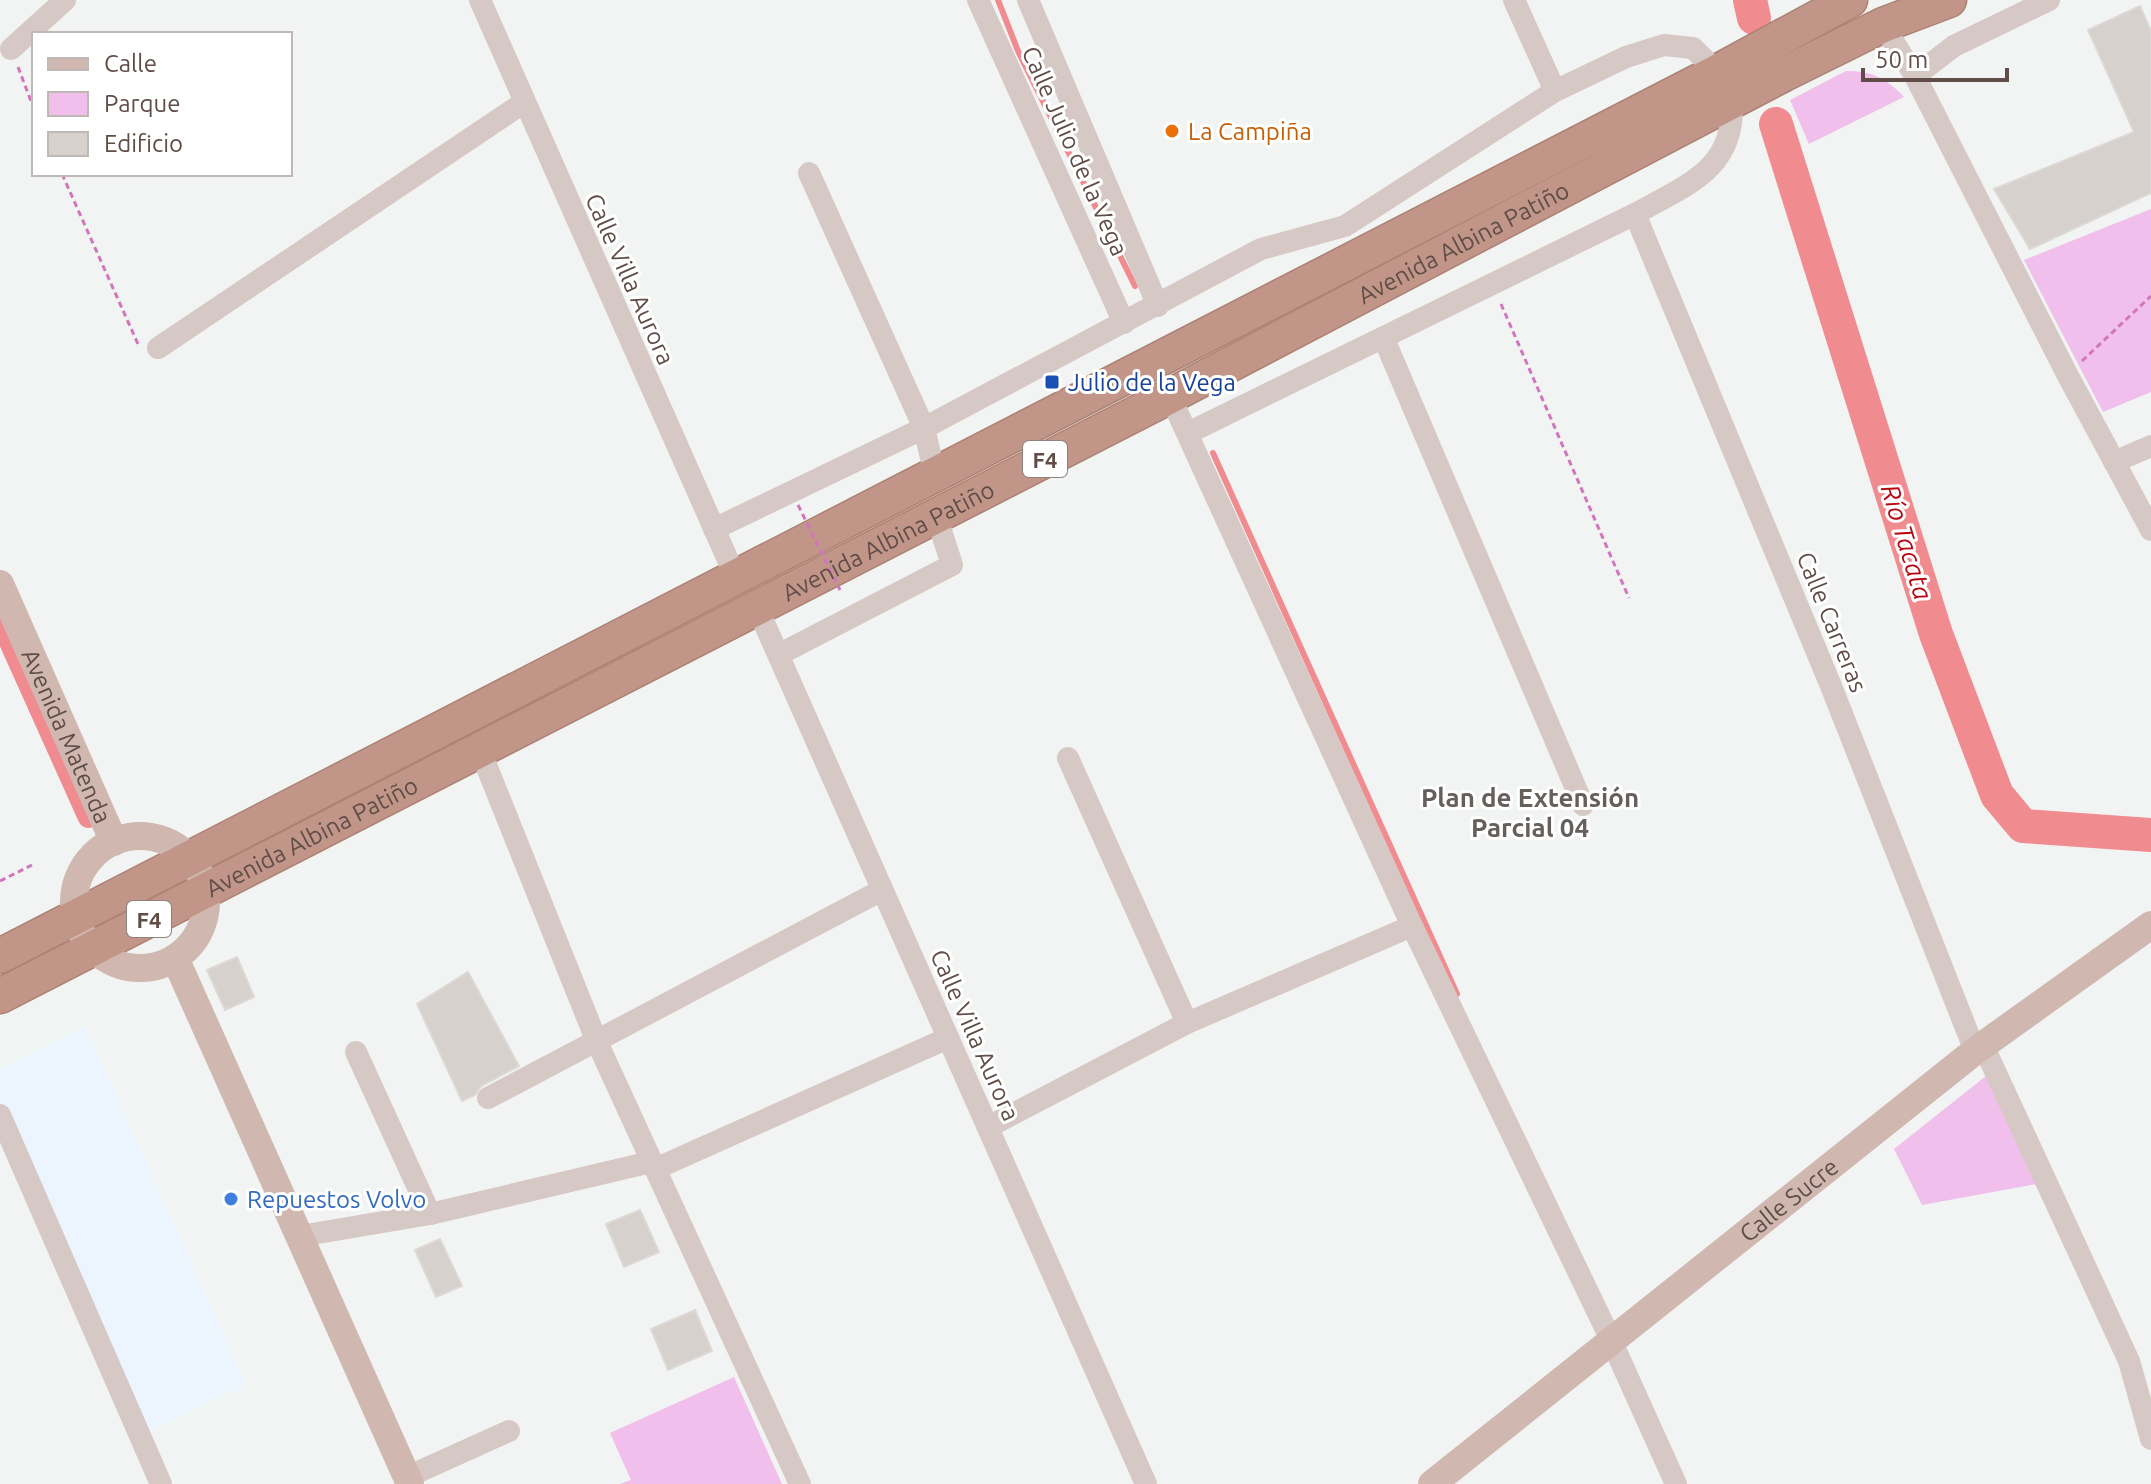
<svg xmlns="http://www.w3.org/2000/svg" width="2151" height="1484" viewBox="0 0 2151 1484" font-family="Ubuntu,sans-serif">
	<rect width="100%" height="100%" fill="#f1f4f3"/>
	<polygon fill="#ecf5fd" points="85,1026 246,1385 147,1433 0,1101 0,1068"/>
	<g fill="#f1bfeb">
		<path d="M1846,71C1872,71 1886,78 1904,97L1809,144L1790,100Z"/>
		<polygon points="2151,209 2151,392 2103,412 2024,260"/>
		<polygon points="1986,1076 2037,1184 1922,1205 1894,1149"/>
		<polygon points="734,1377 782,1484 620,1484 631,1480 610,1433"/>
	</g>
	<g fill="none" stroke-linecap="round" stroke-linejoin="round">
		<g stroke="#f08b90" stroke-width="6">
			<polyline points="998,0 1018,51 1135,286"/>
			<polyline points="1213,453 1457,994"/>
		</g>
		<polyline stroke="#f08b90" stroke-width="20" points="0,622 88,818"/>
		<g stroke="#f08b90" stroke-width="34">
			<polyline points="1750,0 1754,18"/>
			<polyline points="1776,124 1936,634 1997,795 2023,826 2151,835"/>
		</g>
	</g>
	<g fill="#d6d1cd" stroke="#ddd8d5" stroke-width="2">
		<polygon points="2140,6 2151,31 2151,193 2030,249 1994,189 2134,132 2088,30"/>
		<polygon points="237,957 254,997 225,1010 207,970"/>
		<polygon points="468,972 519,1066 481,1086 475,1095 462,1101 417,1004"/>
		<polygon points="640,1210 659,1252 624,1267 606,1224"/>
		<polygon points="440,1239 462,1286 436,1297 415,1250"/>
		<polygon points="695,1310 712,1351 668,1370 651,1329"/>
	</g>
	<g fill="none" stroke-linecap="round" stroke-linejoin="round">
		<defs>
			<g id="highway">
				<polyline points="0,956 1717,72 1850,0"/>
				<path id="s3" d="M0,996L1170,396L1784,74L1883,25L1949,0"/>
			</g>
		</defs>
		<use href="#highway" stroke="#ad8273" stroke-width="37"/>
		<g stroke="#d176bb" stroke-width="3" stroke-dasharray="6 4" stroke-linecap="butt">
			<polyline points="18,67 34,109"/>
			<polyline points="62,174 138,344"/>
			<polyline points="1501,304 1629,598"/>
			<polyline points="2082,361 2151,296"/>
			<polyline points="0,881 32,865"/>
		</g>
		<g stroke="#d6c8c5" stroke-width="22">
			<polyline points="480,0 736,578"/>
			<polyline points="978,0 1124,323"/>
			<polyline points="1028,0 1158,306"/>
			<polyline points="1514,0 1555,91"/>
			<polyline points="1883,25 1915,76 2067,374 2151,530"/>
			<polyline points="11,49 65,0"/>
			<polyline points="1915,76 1954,46 2049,0"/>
			<polyline points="809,173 924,428 935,475"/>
			<polyline points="1635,214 1831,686 1975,1051"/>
			<polyline points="1384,339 1583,805"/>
			<polyline points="158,348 523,103"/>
			<polyline points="1170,396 1412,926 1611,1340 1676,1484"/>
			<path d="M1188,433L1635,214C1686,185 1735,170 1732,102"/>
			<polyline points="2114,462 2151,446"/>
			<polyline points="714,529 924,428 1261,249 1345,226 1555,91 1626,57 1664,45 1693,48 1717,72"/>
			<polyline points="757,607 1146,1484"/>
			<polyline points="780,654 952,565 936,515"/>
			<polyline points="480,750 597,1042 800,1484"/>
			<polyline points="1068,758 1187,1023"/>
			<polyline points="1983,1045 2129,1361 2151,1439"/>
			<polyline points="356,1052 430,1214"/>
			<polyline points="488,1098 882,890"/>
			<polyline points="0,1115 161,1484"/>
			<polyline points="988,1127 1187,1023 1412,926"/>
			<polyline points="655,1169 948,1038"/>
			<polyline points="300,1236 430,1214 651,1162"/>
			<polyline points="407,1477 509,1431"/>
		</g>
		<g stroke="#d0b8b0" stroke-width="28">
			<path id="s1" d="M0,584L114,842"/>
			<circle cx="140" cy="902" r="66"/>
			<polyline points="175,958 410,1484"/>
			<path id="s2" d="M1432,1484L1975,1051L2151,925"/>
		</g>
		<use href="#highway" stroke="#c19688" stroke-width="34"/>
		<polyline stroke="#d176bb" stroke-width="3" stroke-dasharray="6 4" stroke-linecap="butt" points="798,505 840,590"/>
	</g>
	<circle fill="#e8710a" stroke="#fff" stroke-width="3" cx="1172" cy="131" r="8"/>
	<rect fill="#1a4fb4" stroke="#fff" stroke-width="3" x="1044" y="374" width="16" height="16" rx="4"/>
	<circle fill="#3f7fe0" stroke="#fff" stroke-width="3" cx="231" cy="1199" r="8"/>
	<g text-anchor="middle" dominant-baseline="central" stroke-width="6" stroke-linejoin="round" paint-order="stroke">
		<g fill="#fff" stroke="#90827f" stroke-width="2">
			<rect x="1023" y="441" width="44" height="36" rx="6"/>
			<rect x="127" y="901" width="44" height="36" rx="6"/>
		</g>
		<g font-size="22" font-weight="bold" fill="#604d48">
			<text x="1045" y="459">F4</text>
			<text x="149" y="919">F4</text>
		</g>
		<g font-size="24" fill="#c56008" stroke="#fff" text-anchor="start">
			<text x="1188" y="131">La Campiña</text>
		</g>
		<g font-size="24" fill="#604d48" stroke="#fff">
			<text transform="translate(1075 151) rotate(66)">Calle Julio de la Vega</text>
			<text stroke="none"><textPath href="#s3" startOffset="1646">Avenida Albina Patiño</textPath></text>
			<text transform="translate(630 279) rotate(66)">Calle Villa Aurora</text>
			<text stroke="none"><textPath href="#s3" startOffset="998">Avenida Albina Patiño</textPath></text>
			<text transform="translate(1832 622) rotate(68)">Calle Carreras</text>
			<text stroke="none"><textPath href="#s1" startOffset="166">Avenida Matenda</textPath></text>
			<text stroke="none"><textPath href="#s3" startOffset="350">Avenida Albina Patiño</textPath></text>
			<text transform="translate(975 1035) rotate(66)">Calle Villa Aurora</text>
			<text stroke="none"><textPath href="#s2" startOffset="456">Calle Sucre</textPath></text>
		</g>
		<g font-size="24" fill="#164399" stroke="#fff" text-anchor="start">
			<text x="1068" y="382">Julio de la Vega</text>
		</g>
		<g font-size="24" fill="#366cbe" stroke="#fff" text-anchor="start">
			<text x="247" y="1199">Repuestos Volvo</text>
		</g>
		<g font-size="26" font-style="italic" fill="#b40710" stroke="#fff">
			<text transform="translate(1907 542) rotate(73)">Río Tacata</text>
		</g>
		<g font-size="26" font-weight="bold" fill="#66605d" stroke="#fff">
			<text x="1530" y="797">Plan de Extensión<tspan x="1530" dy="30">Parcial 04</tspan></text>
		</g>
	</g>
	<rect x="32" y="32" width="260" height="144" fill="#ffffff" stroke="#bfb8b6" stroke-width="2"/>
	<rect x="48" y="58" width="40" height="12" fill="#d0b8b0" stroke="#bfb8b6" stroke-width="2"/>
	<text x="104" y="72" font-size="24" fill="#604d48">Calle</text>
	<rect x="48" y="92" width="40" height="24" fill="#f1bfeb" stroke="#bfb8b6" stroke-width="2"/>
	<text x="104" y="112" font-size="24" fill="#604d48">Parque</text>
	<rect x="48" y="132" width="40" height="24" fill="#d6d1cd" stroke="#bfb8b6" stroke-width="2"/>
	<text x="104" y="152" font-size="24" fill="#604d48">Edificio</text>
	<path d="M1863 68v12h144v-12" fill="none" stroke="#604d48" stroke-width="4"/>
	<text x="1875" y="68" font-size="24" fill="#604d48" stroke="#ffffff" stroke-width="6" paint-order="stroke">50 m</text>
</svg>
